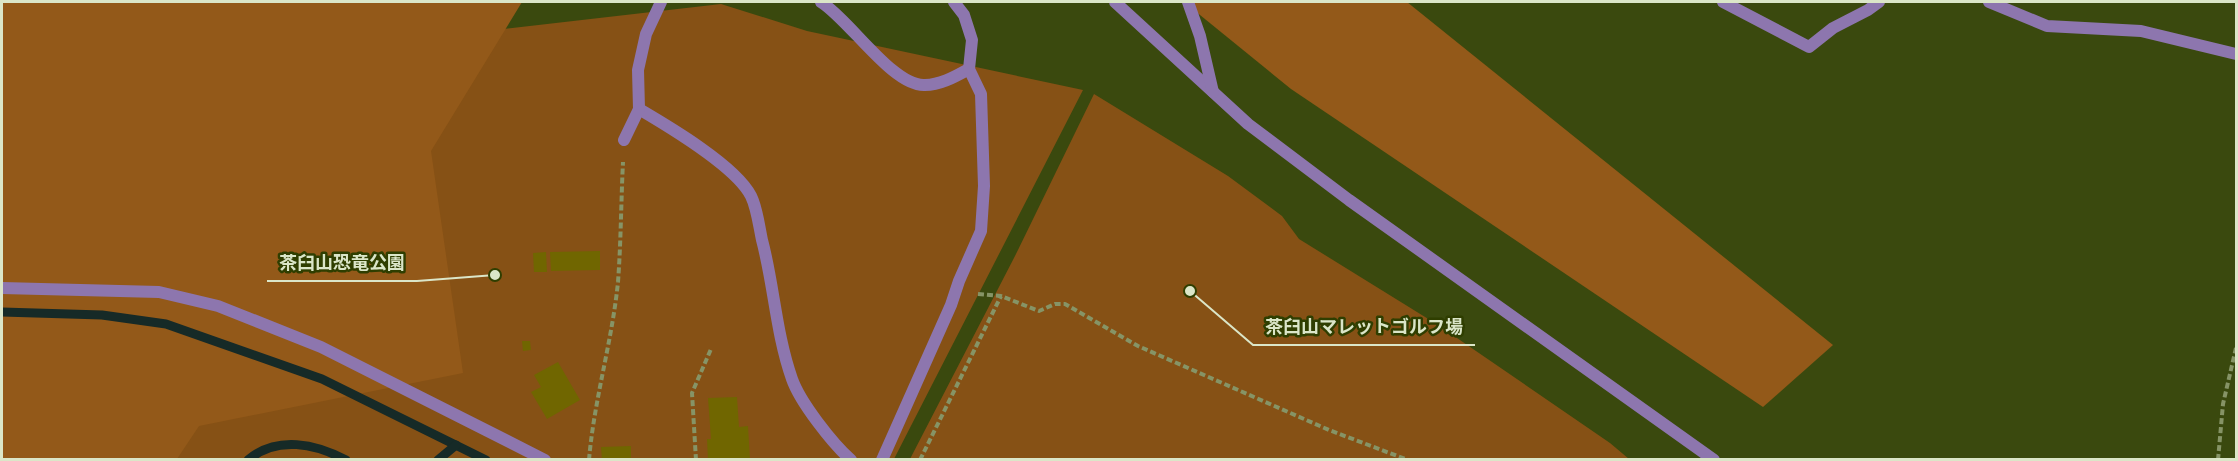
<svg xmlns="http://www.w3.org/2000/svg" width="2238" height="461" viewBox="0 0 2238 461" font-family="'PT Serif','Noto Sans JP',serif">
	<rect width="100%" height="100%" fill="#3a490e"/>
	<g fill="#865115">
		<polygon points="721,4 807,31 1083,90 894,459 2,459 2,15 495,30"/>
		<polygon points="1094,94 1228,176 1282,216 1299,239 1438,325 1610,443 1629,459 910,459 1015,256"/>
	</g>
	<g fill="#935919">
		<polygon points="2,2 522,2 431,151 463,373 199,426 177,459 2,459"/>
		<polygon points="1184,2 1407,2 1833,345 1763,407 1291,89"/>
	</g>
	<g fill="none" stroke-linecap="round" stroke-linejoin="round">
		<g stroke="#162a27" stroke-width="9">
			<polyline points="2,312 102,315 166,324 322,379 486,460"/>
			<path d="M248,460C277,435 316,444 346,460"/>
			<polyline points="438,460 456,445"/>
		</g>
	</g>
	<g fill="#706600">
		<polygon points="600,251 600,270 551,271 550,252"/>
		<polygon points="546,252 547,272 534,272 533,253"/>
		<polygon points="522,341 530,341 531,350 523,351"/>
		<polygon points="558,362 580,400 547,419 531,392 541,387 534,375"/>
		<polygon points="737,397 739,427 748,426 750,460 708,460 707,439 711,439 708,398"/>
		<polygon points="631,446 631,460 602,460 601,447"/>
	</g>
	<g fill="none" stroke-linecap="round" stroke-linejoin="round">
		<g stroke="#869466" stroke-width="4" stroke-dasharray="6 3" stroke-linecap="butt">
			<polyline points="978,294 1001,296 1039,311 1055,304 1065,304 1138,346 1329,430 1408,460"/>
			<path d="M589,460C594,400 612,342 618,282C621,242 621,202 623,162"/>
			<polyline points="696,460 692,393 711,349"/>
			<polyline points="920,460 1001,296"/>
			<polyline points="2218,460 2223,404 2236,348"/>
		</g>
		<polyline stroke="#8d76ae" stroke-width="12" points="2,288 159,292 218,306 321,347 545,460"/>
		<g stroke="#8d76ae" stroke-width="12">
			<path d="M821,2C849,19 893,87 925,85C941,85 956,76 969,69"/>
			<polyline points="1115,2 1248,124 1349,200 1714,460"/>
			<polyline points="1188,2 1200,36 1213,92"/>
			<polyline points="1723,2 1809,47 1833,28 1868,10 1879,2"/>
			<polyline points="1989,2 2047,26 2141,31 2236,54"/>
			<path d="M639,109C668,126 736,166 751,196C757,208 759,226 762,240C774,285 776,334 792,379C800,402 832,443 851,460"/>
			<polyline points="624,140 639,109 638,70 646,34 661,2"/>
			<polyline points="882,460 951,305 959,281 981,231 984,186 981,94 969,69 972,40 964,15 954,2"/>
		</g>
	</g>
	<path fill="none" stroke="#dbe6c8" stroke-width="2" d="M495 275L417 281H267M1190 291L1253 345H1475"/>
	<g fill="#dbe6c8" stroke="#2f3e00" stroke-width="2">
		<circle cx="495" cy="275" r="6"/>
		<circle cx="1190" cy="291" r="6"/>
	</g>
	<g font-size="18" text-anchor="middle" font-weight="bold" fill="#dbe6c8" stroke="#2f3e00" stroke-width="5" stroke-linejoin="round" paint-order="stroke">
		<text x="342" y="269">茶臼山恐竜公園</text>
		<text x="1364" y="333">茶臼山マレットゴルフ場</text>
	</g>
	<rect width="2238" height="461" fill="none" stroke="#dbe6c8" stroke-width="6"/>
</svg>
